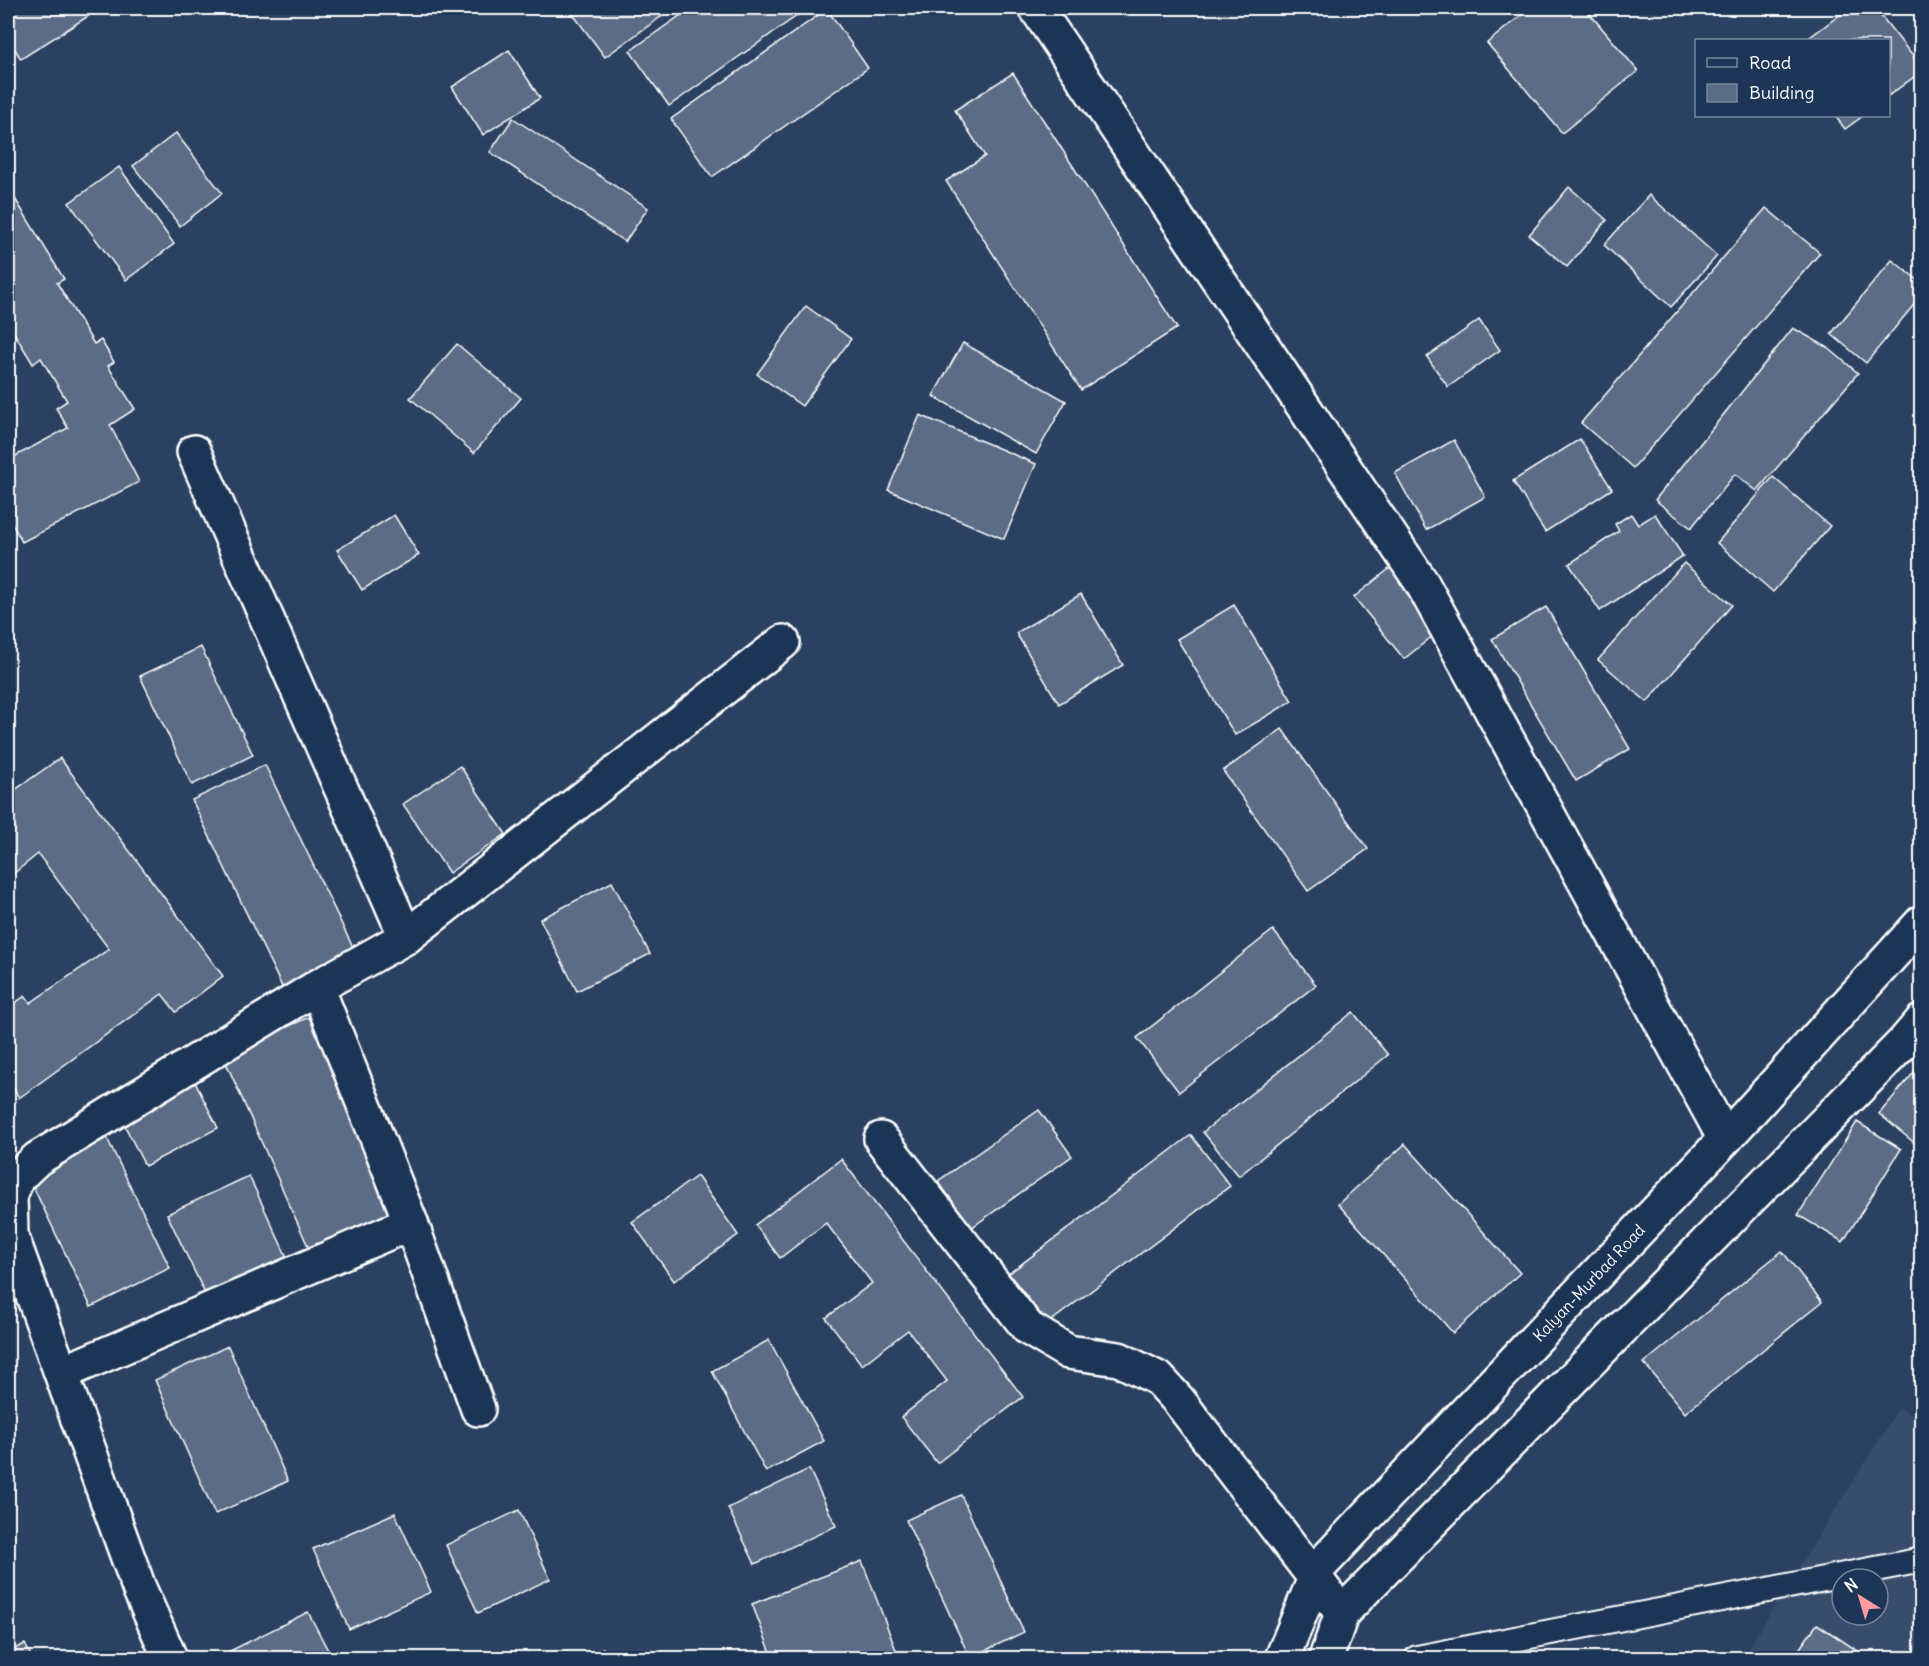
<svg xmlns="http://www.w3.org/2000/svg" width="1929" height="1666" viewBox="0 0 1929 1666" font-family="Delius,sans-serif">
	<rect width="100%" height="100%" fill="#2a4161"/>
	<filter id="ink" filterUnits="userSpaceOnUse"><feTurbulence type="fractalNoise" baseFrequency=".0167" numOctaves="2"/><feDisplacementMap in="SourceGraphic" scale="12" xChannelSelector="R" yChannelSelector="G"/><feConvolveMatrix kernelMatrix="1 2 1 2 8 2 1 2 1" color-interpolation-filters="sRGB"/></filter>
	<g filter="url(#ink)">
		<path fill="#394e6c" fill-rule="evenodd" d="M1899,1408L1921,1420V1658H1742ZM1842,1579H1878V1615H1842Z"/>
		<g fill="#5b6c86" stroke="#fff" stroke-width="1.5">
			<polygon points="22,8 101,8 21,59 8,38 8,17"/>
			<polygon points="580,8 673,8 605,57 572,13"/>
			<polygon points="691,8 808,8 669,106 630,51"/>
			<polygon points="1530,8 1585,8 1638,71 1562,133 1487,43"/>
			<polygon points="1849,8 1875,8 1922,68 1922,71 1888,96 1888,40 1806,40"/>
			<polygon points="827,9 868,68 712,177 671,119"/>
			<polygon points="509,50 540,98 483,135 452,87"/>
			<polygon points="1013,73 1177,328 1081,390 946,181 985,156 955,110"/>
			<polygon points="1835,116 1863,116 1845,129"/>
			<polygon points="513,118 648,208 625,242 490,152"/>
			<polygon points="176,133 222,193 180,226 133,166"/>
			<polygon points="119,167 174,244 126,280 69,203"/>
			<polygon points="1569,187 1607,220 1567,267 1529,235"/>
			<polygon points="1649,195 1717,256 1671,307 1604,245"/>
			<polygon points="14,197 64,279 57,283 94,344 101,340 114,362 108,366 135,409 110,425 139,482 22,542 8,516 8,460 68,428 56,408 67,401 41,358 33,364 8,323 8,201"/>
			<polygon points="1766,208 1820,253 1633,468 1581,423"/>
			<polygon points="1892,260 1922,283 1922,295 1866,363 1831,334"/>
			<polygon points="806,306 851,339 802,406 757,374"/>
			<polygon points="1479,320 1500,350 1448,387 1427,357"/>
			<polygon points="1793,328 1827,347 1858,373 1757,491 1735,474 1691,528 1655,500"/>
			<polygon points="963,343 1066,401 1036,454 933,396"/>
			<polygon points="457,344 521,398 474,453 410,398"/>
			<polygon points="920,415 1036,464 1004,539 888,490"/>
			<polygon points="1580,439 1612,489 1545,532 1513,481"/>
			<polygon points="1454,440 1485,497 1426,530 1395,473"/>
			<polygon points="1773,477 1830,526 1773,592 1717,543"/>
			<polygon points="1631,514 1638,525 1655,514 1683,556 1600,611 1569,564 1619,531 1615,524"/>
			<polygon points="394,515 419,555 362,590 337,550"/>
			<polygon points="1684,563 1732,605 1647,702 1598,660"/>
			<polygon points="1394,565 1444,627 1404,659 1354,597"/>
			<polygon points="1081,594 1123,665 1059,704 1016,633"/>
			<polygon points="1234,605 1292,701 1235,735 1177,639"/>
			<polygon points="1546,607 1630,749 1576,781 1492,639"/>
			<polygon points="201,647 253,755 192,785 140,676"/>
			<polygon points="1282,729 1368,849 1308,891 1223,771"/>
			<polygon points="60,758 223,976 176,1012 162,994 19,1098 8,1079 8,1008 25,996 30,1003 109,949 38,854 8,878 8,795"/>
			<polygon points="265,765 357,956 284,991 192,800"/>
			<polygon points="460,766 506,834 449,873 403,804"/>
			<polygon points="612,882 650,954 577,991 540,919"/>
			<polygon points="1273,930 1316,985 1179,1092 1137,1038"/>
			<polygon points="1353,1012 1388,1055 1239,1176 1203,1132"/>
			<polygon points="309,1017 397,1214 311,1253 223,1056"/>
			<polygon points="1922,1063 1922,1149 1879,1114"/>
			<polygon points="194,1080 218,1128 145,1166 121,1118"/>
			<polygon points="1039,1110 1072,1156 971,1228 938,1181"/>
			<polygon points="1857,1122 1901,1149 1843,1242 1798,1215"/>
			<polygon points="1191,1135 1230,1186 1042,1328 1003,1278"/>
			<polygon points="107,1138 170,1268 91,1307 28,1176"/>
			<polygon points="1405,1144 1520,1273 1453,1333 1338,1204"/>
			<polygon points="841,1159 1023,1397 937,1463 901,1417 947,1381 908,1330 862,1365 826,1318 872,1283 826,1223 780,1258 755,1225"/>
			<polygon points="249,1176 291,1266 210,1304 167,1214"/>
			<polygon points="697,1176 738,1235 674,1281 632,1222"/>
			<polygon points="1782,1251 1822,1302 1685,1413 1644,1363"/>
			<polygon points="769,1340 824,1441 766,1472 712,1371"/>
			<polygon points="228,1346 288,1481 215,1514 155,1380"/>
			<polygon points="809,1469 836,1526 755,1564 728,1508"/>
			<polygon points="961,1495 1024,1632 970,1658 906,1520"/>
			<polygon points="519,1510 550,1579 478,1613 446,1545"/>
			<polygon points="395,1513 431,1592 349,1629 313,1549"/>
			<polygon points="862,1561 899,1658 773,1658 752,1604"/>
			<polygon points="308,1612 332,1658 216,1658"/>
			<polygon points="1817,1624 1867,1657 1866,1658 1793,1658"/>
			<polygon points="25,1644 32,1658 8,1658 8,1652"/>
			<polygon points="603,1648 610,1658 585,1658"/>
		</g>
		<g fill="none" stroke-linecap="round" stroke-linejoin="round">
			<defs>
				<polyline id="service" points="1417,1658 1922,1560"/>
				<g id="minor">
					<polyline points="1036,8 1422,583 1725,1139"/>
					<polyline points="194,452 406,937"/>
					<polyline points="317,987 411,1223 478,1409"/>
					<polyline points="881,1139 1028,1328 1068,1352 1119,1359 1159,1379 1179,1401 1342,1613"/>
					<polyline points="62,1373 411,1223"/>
					<polyline points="170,1658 139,1588 11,1235 10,1196 17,1178 37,1159 317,987 406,937 783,642"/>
				</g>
				<g id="primary">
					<path id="s1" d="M1282,1658L1320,1566L1725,1139L1922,922"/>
					<polyline points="1326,1658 1342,1613 1904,1042 1922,1021"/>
				</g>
			</defs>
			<use href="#service" stroke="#fff" stroke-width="28"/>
			<use href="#minor" stroke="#fff" stroke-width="38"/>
			<use href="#primary" stroke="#fff" stroke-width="38"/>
			<use href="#service" stroke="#1d3557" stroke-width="24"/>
			<use href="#minor" stroke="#1d3557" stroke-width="33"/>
			<use href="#primary" stroke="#1d3557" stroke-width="33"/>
		</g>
	</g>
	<g text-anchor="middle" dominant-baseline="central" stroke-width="5" stroke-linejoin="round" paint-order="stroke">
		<g font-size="16" fill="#fff" stroke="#1d3557">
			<text stroke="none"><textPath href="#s1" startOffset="490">Kalyan-Murbad Road</textPath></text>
		</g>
	</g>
	<rect width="1929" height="1666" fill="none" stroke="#1d3557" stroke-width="30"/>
	<rect x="15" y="15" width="1899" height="1636" fill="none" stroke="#fff" stroke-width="2" filter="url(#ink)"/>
	<rect x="1695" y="39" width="195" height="78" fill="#1d3557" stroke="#77869a" stroke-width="1.5"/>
	<rect x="1707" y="58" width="30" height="9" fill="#1d3557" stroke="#77869a" stroke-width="1.5"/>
	<text x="1749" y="69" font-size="18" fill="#ffffff">Road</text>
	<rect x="1707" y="84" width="30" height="18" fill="#5b6c86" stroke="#77869a" stroke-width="1.5"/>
	<text x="1749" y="99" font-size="18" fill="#ffffff">Building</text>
	<g transform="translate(1860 1597) rotate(323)"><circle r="28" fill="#1d3557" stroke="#77869a" stroke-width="1.5"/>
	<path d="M0-4.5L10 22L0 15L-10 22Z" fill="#ff9aa2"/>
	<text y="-9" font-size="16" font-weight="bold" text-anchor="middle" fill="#ffffff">N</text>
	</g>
</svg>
